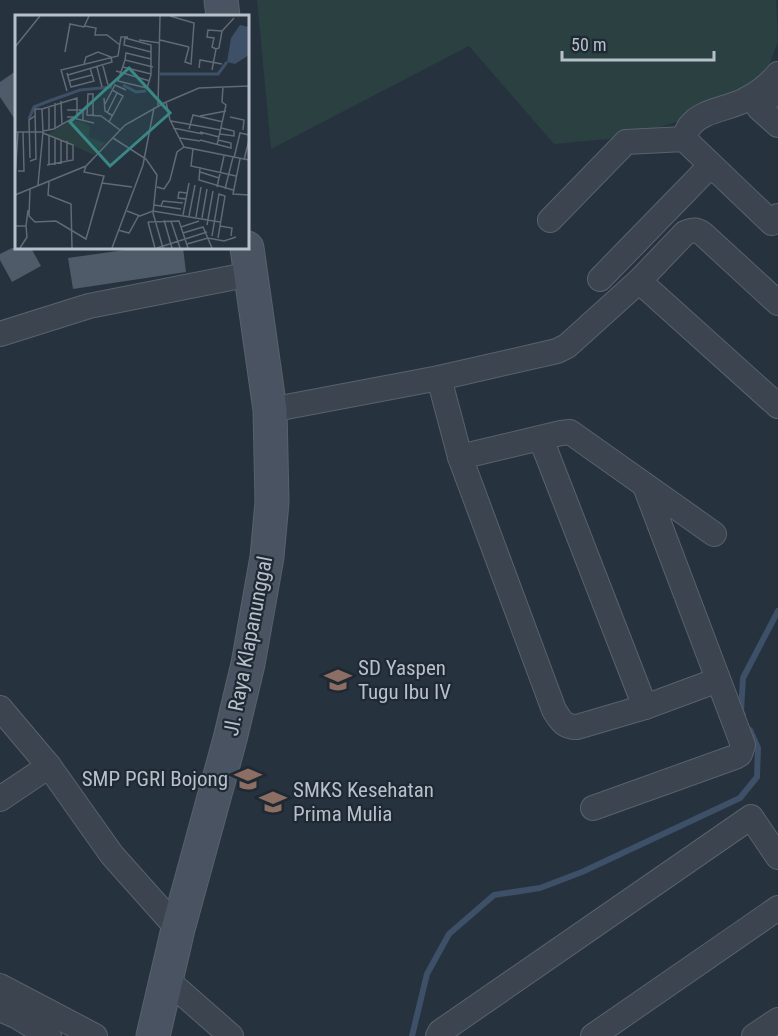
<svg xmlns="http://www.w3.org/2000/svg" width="778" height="1036" viewBox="0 0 778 1036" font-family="'Roboto Condensed',sans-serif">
	<rect width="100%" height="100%" fill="#27323f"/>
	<polygon fill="#2a4041" points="257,0 776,0 778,41 766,74 716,109 630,137 554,144 469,46 271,149"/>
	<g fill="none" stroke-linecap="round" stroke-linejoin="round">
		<g stroke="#3d5067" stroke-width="6">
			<polyline points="743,715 741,711 743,678 778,611"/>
			<polyline points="412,1036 427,974 449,934 494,895 540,888 582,872 740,798 757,777 758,748 750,730"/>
		</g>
	</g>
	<g fill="#505b6a">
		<polygon points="16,71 16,121 0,97 0,82"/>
		<polygon points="12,248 31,248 41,266 12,282 0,260 0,254"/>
		<polygon points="139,248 183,248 186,272 73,289 68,258"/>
	</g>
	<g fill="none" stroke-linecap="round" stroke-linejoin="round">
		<defs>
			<g id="street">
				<polyline points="778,88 759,108 778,125"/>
				<path d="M684,139C686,135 687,129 690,126C702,110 728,109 745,100C757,94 770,84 778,74"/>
				<polyline points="550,220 626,142 684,139 772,223 778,216"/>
				<polyline points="600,279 711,165"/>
				<polyline points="639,281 778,406"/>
				<polyline points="0,334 89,306 251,274"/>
				<path d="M439,378L460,457L554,710C561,721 564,727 577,727L645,707L718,680"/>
				<path d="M270,410L439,378L557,351L567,346L639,281L685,233C693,230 696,229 703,234L778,303"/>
				<polyline points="541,439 645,707"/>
				<polyline points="460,457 561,433 570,432 714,534"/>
				<polyline points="0,708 49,766 112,855 178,929"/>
				<polyline points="0,799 49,766"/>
				<polyline points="593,808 735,757 740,754 743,745 645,486"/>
				<polyline points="166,979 231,1036"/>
				<polyline points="0,986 95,1036"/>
				<polyline points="0,1009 16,1016 49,1036"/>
				<polyline points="438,1036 440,1032 751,817 778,857"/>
				<polyline points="593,1036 778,908"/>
				<polyline points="754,1036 778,1020"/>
			</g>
			<g id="secondary">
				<polyline points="221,0 223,16"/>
				<polyline points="153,1036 178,929 230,739 248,664 267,557 272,502 270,410 247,248"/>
			</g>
		</defs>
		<use href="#street" stroke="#58626d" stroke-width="26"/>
		<use href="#secondary" stroke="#58626d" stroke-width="35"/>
		<use href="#street" stroke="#3b444f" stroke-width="24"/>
		<use href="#secondary" stroke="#495362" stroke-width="33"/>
	</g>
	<defs>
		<symbol id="school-bare" viewBox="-9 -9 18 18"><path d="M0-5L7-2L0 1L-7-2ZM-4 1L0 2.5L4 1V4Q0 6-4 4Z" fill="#8d6e63" stroke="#1f2934" stroke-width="2.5" paint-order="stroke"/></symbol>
	</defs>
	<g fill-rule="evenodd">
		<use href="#school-bare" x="319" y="661" width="38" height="38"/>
		<use href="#school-bare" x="229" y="760" width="38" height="38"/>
		<use href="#school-bare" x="254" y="783" width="38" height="38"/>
	</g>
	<g text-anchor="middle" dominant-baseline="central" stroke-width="4.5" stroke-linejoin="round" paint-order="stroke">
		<g font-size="21" fill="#b7bfca" stroke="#1f2934">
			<text transform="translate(248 646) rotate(-79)">Jl. Raya Klapanunggal</text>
		</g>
		<g font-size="21" fill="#b7bfca" stroke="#1f2934" text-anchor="start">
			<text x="358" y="668">SD Yaspen<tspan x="358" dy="24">Tugu Ibu IV</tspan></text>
			<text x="228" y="779" text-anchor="end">SMP PGRI Bojong</text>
			<text x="293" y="790">SMKS Kesehatan<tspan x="293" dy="24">Prima Mulia</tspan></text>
		</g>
	</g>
	<g transform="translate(15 15)">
		<rect width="234" height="234" fill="#27323f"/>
		<path d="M57,105L70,108L75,112L74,122L90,128L79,140L33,119Z" fill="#2a4041"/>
		<path d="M225,10L234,12V40L220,49L212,47L216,23Z" fill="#3d5067"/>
		<path fill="none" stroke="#3d5067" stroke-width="3" d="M145,59H203L212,47M108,70L121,77L131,76M14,104L19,92L34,86L65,75L97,72"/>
		<path fill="none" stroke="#616a77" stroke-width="1.5" d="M155,1L179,8L176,49L170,47L174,32M70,11L81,13L80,20H92L105,30M124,25L145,28M145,25L174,32M0,32L25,1M201,34L204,33L207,16L219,3M50,37L55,9L69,12L74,1M136,44L111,38L110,45L138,52M110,45L103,66L132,73L136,60V30L110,23L109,30L136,37M88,51L93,70M82,52L87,72M108,52L136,59M184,53L185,45L207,49M197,55L201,34L197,32L199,23L192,22L193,15L207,16M101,56L135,66M52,58L56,72L79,66L75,53M53,60L97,47L96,42L83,37L71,42L69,49M54,66L77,60M52,76L46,55L103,41L106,22H113M89,83L90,96L98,101M46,86L47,110M151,87L155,105L169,132L234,145M40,88V114M90,89L100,70L111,75M143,91L145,1M34,93V115M27,94L62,83V102H52M52,95H68V105M92,98L102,78M78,100V79H73L72,100L86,101L105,115M185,101L211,96M215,102L229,105L228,115M156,106L206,115M94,107L108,81L97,75M158,113L188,119M174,114L178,100L208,107M28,116L39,114L58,103L79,108M0,117H28L23,170M185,117L204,122M28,118L58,130V145L32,150M205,119L219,121V116L206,113M34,120V150M40,123V150M98,123L131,144L142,160L138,198L148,233M165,123L185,126M185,125L216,133V128L203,125M202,130L211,90L207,87L208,72M178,134L176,151L221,161M15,143L14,105L20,101M219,143L225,118L234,120M225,144L218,179L234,180M52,145V126M229,145L234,125M15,146L21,144L20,94H27L28,117M46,149V125M185,152L184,165L218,175M3,156H9L8,117M185,157L204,163M0,162L3,117M34,167L33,180L56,189L57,233M87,168L117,172M142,172L149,174L155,165L162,137L169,132M202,172L209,141M15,174L14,201L20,207L41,206L71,224L89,161L69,157L71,151M210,174L218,142M0,180L71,151L110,110L149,88L184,73L234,71M171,184L163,183L164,177L172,178M139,190L166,194M146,191L148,186L168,188M112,196L125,201L138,196L205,207M168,200L174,168M174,201L180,170M181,202L186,172M187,203L192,174M149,205L157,233M156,206L165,233M133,207L164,206L173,233M133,207L140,233M192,210L198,176M0,211H11L13,195M205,211L217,213L216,221M166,212L184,206M103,215L114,218L124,200M168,218L188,212L197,233M197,221L204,179L210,181L203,223M172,229L193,223L209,226L221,222M5,233L12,222L11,211M97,233L128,150L139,93M142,233L192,217"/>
		<path fill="#398885" fill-opacity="0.15" stroke="#398885" stroke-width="3" d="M114,53L155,98L95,151L55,107Z"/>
		<rect width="234" height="234" fill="none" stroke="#b7bfca" stroke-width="3"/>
	</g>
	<path d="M562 51v9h152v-9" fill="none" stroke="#b7bfca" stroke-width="3"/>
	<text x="571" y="51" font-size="18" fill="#b7bfca" stroke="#1f2934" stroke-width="4.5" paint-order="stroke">50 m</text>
</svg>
